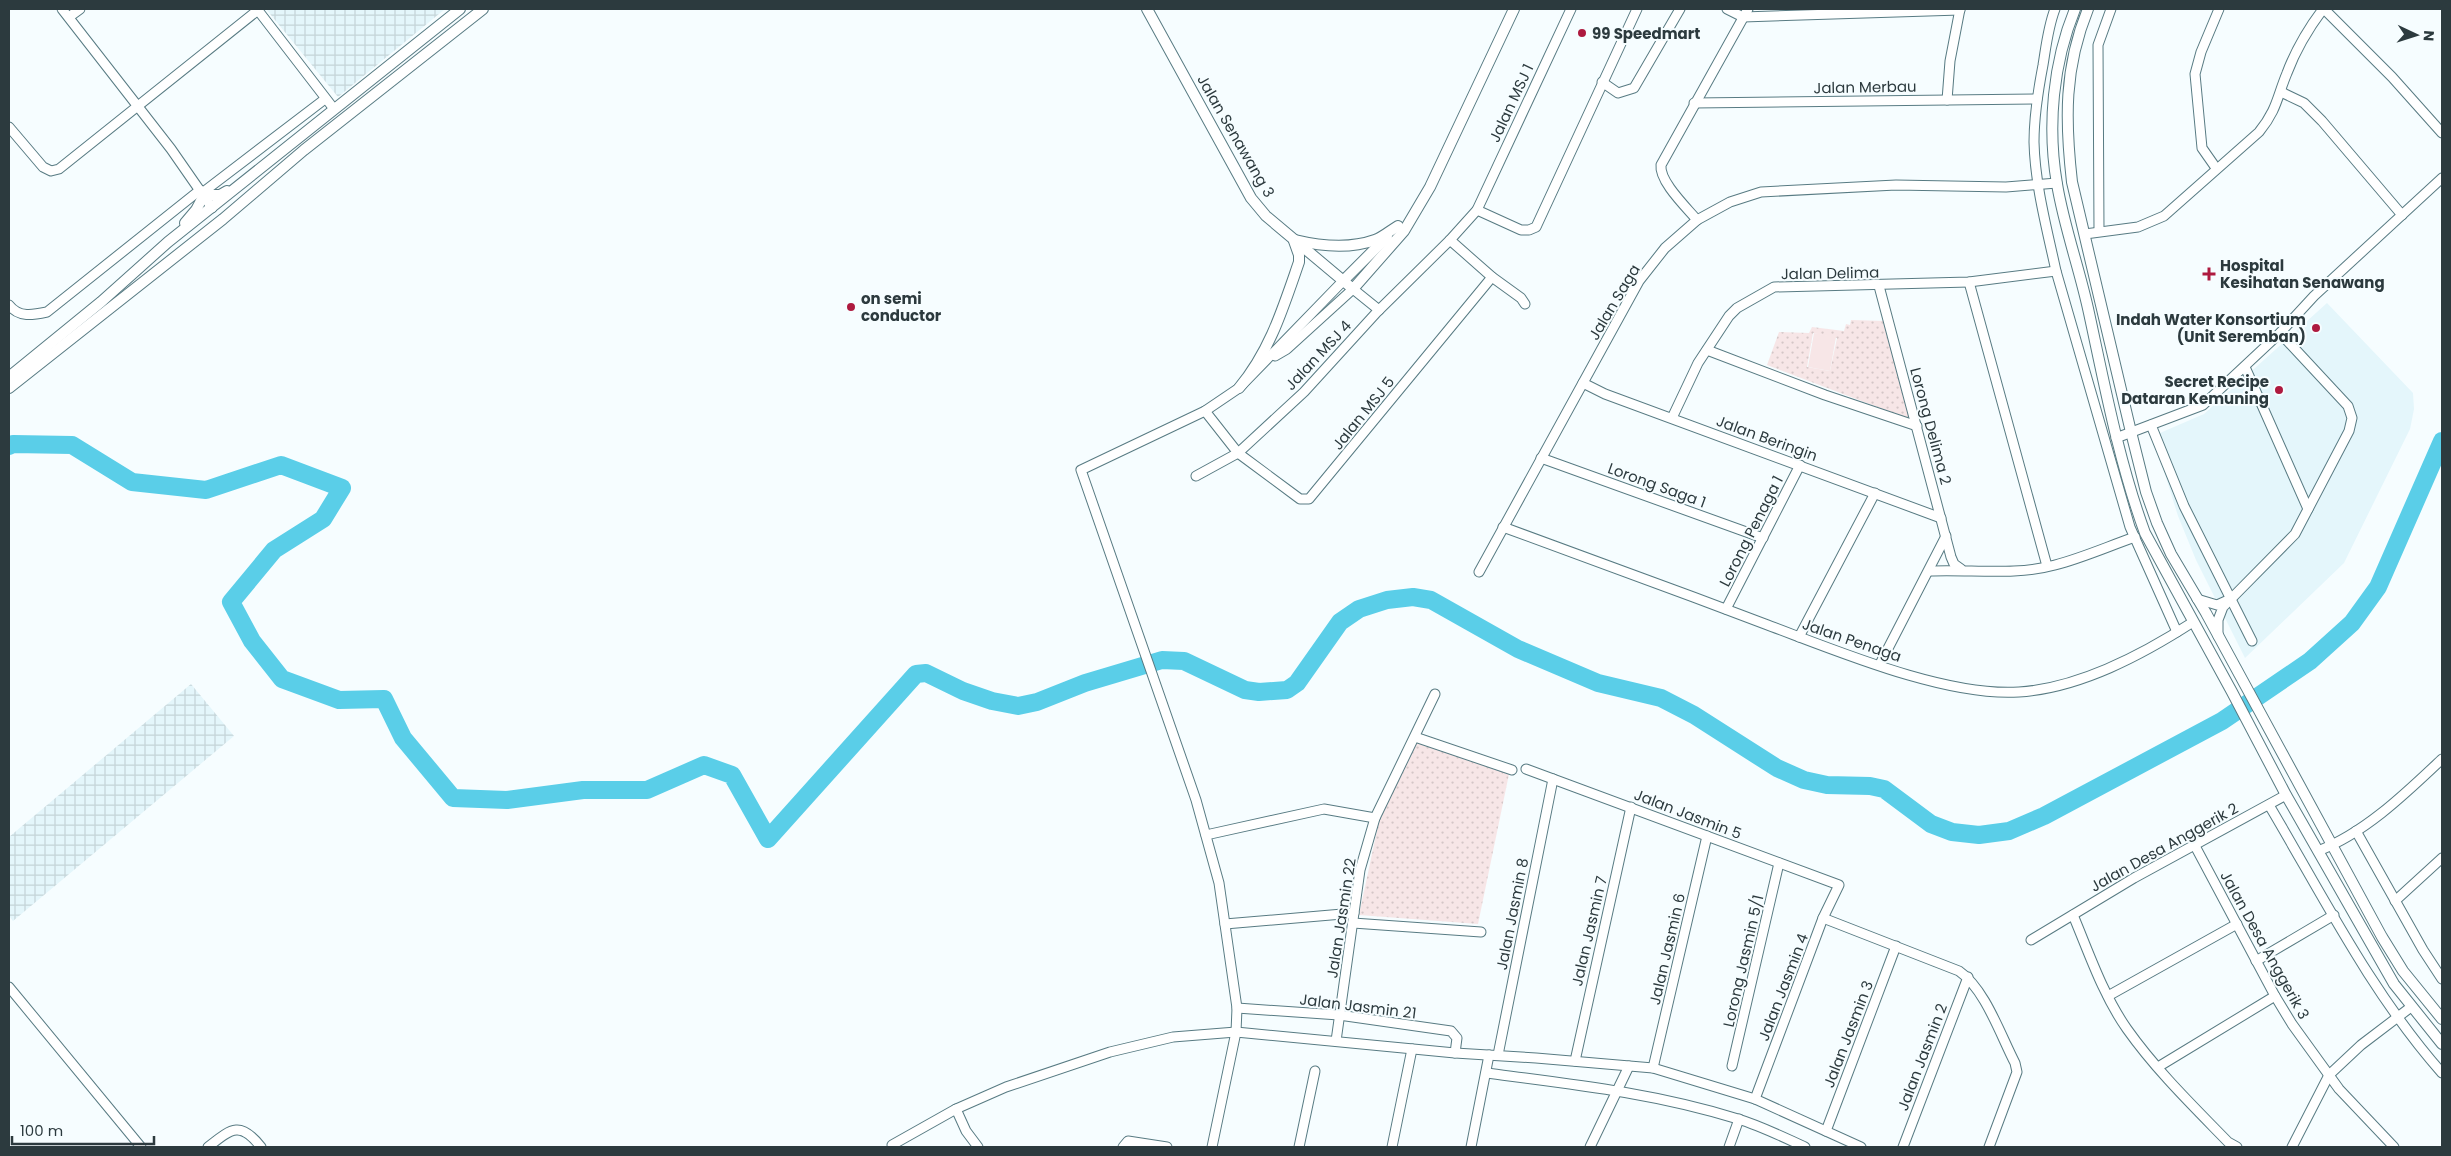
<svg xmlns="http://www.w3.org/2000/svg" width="2451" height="1156" viewBox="0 0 2451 1156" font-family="Poppins,sans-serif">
	<defs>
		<pattern id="industrial-grid" width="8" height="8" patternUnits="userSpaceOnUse" patternTransform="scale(1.25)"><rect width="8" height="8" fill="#e4f6fb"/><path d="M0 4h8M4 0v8" fill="none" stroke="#c4d4d8"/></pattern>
		<pattern id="green-dots" width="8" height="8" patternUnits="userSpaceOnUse" patternTransform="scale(1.25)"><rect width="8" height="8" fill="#f7e6e7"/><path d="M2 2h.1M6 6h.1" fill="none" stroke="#d4c6c7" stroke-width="1.8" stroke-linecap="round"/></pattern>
	</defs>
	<rect width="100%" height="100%" fill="#f6fdff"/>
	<polygon fill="#e4f6fb" points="2327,303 2413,393 2414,409 2410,429 2344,563 2245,658 2196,560 2178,516 2153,436 2204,414"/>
	<g fill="url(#industrial-grid)">
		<polygon points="266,9 445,9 338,97"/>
		<polygon points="191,684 234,736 13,921 9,916 9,837"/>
	</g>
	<g fill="url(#green-dots)" fill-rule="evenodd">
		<path d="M1851,320L1885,321L1914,421L1767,365L1779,332L1809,333L1812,327L1844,331L1846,324L1850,325ZM1813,333L1837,338L1830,371L1807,367Z"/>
		<polygon points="1416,742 1509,774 1478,924 1359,915 1379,821"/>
	</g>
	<polygon fill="#f7e6e7" points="1814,333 1836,337 1830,371 1808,367"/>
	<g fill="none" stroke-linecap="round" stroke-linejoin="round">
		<polyline stroke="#5acee8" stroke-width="18" points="9,446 13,444 72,445 132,482 206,490 281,465 342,488 323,519 274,550 231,602 252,641 282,679 339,700 384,699 403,738 453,798 507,800 583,790 647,790 704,765 732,775 768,839 916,674 926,673 963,691 992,701 1018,706 1037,702 1085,683 1162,660 1184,661 1245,690 1259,692 1287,690 1297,683 1340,622 1359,609 1387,600 1413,597 1431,600 1518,649 1598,683 1661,698 1694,715 1777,768 1804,780 1827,785 1870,786 1884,789 1931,824 1952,832 1979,835 2009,831 2044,816 2222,721 2310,661 2352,623 2378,587 2442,441"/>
		<defs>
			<g id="minor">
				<polyline points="62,9 171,149 212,208"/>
				<polyline points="257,9 334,109"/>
				<polyline points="1727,9 1743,17 1960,10"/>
				<path d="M2055,9C2048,27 2046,47 2043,65C2038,91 2034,116 2034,142C2035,185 2047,229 2056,271L2130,527L2177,632"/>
				<polyline points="2324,9 2392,77 2442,133"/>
				<polyline points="69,17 80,9"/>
				<polyline points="1602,82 1618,93 1634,88 1680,9"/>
				<polyline points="2281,92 2304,103 2322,121 2402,215"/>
				<polyline points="1947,100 1950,61 1960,9"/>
				<polyline points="1694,103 2037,99"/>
				<polyline points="9,127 43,167 51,171 59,169 258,10"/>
				<polyline points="2216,168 2202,148 2195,74 2201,52 2219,9"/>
				<polyline points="202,193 325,99"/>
				<polyline points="1477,210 1521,230 1529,230 1536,227 1637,9"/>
				<path d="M1697,220C1686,207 1659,181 1661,165L1748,9"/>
				<polyline points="2099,231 2098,45 2111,9"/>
				<path d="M2085,234L2138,227L2164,216L2259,132C2277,110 2277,97 2287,73C2296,49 2308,29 2323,9"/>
				<polyline points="1450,240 1492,277 1521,298 1525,304"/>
				<polyline points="1969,282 2047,566"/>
				<polyline points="1879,286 1951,557 1954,564 1961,569"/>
				<path d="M9,305C19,318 33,315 47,312L200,190"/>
				<polyline points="1707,350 1825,395 1917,426"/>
				<polyline points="1275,356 1287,349 1353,289 1379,310"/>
				<polyline points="2245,367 2308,509"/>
				<polyline points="1583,383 1605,394 1941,518"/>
				<polyline points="1205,411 1238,453 1300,499 1309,499 1492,277"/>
				<polyline points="1672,418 1698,363 1729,316 1737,308 1774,287 1969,282 2056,271"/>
				<polyline points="2151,425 2184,506 2252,641"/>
				<polyline points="2116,438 2203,405 2280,333 2314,296 2442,178"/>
				<polyline points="1541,458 1763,538"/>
				<polyline points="1196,476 1238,453 1304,392 1377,312 1450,240 1477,210 1571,9"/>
				<path d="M1503,527C1591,559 1678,591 1765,624C1835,650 1945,697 2019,692C2080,688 2142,655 2193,622"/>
				<path d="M1929,571C1971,569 2015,576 2055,565C2082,558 2109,546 2135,537"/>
				<polyline points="1479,572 1639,281 1665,248 1697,220 1730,202 1761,192 1896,185 2006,187 2057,183"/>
				<polyline points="2197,599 2217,605 2228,600"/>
				<polyline points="1726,609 1800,465"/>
				<polyline points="2218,636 2218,620 2223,607 2295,534 2349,431 2352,418 2348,406 2280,333"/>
				<polyline points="1799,637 1875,493"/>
				<polyline points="1880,664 1946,536"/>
				<polyline points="1415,737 1512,770"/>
				<polyline points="1526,769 1839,885 1823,918 1755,1099"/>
				<path d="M2269,805C2323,896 2372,994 2442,1073"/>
				<polyline points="2356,831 2423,950 2442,979"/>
				<polyline points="1206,835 1324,809 1375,818"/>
				<polyline points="2194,844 2275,996 2292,1024 2339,1089 2394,1147"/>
				<path d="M2318,851C2365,833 2406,793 2442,759"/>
				<polyline points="2395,901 2442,858"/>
				<path d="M2073,915C2089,953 2103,995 2127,1029C2156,1070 2193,1106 2228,1142L2237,1147"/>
				<path d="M1823,918L1959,971C1985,989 2000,1034 2015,1063L2017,1072L1989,1147"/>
				<polyline points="1353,923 1481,932"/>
				<polyline points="1225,924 1354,913"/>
				<polyline points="2031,940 2134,878 2286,795"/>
				<polyline points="2256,961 2334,915"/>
				<polyline points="9,987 141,1147"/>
				<polyline points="2108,996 2237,924"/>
				<polyline points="1237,1008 1339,1015 1451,1031 1457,1038 1455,1053"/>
				<polyline points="1336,1041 1360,870 1375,818 1435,694"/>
				<polyline points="1498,1055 1553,779"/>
				<polyline points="1575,1061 1631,807"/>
				<polyline points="1732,1066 1779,863"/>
				<polyline points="2158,1067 2275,996"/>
				<polyline points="1653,1068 1707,836"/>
				<path d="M1486,1073C1571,1084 1655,1093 1738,1119C1761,1126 1783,1137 1805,1147"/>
				<polyline points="956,1109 966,1131 978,1147"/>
				<polyline points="1826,1131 1896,946"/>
				<polyline points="892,1145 956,1109 1006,1087 1110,1052 1173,1037 1236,1032 1455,1053 1536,1058 1653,1068 1755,1099 1861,1147"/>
				<path d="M208,1147C231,1129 240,1120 261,1147"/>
				<polyline points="1123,1147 1128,1141 1167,1147"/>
				<polyline points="1212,1147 1236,1032 1237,1008 1219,883 1196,800 1081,470 1205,411 1239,388 1343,281"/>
				<polyline points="1299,1147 1315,1071"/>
				<polyline points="1392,1147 1412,1049"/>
				<polyline points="1471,1147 1489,1055"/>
				<polyline points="1590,1147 1629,1066"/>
				<polyline points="1729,1147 1739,1119"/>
				<polyline points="1903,1147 1968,977"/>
				<polyline points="2292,1147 2329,1075 2361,1045 2411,1007"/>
			</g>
			<g id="tertiary">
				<polyline points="1147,9 1251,198 1266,216 1353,289 1404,231 1430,187 1514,9"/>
				<path d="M2075,9C2053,63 2047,126 2057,184C2064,227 2080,270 2089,313C2105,387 2119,462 2145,533L2232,692L2286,795L2394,984L2442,1044"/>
				<path d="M2088,9C2064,68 2065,120 2072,182L2131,432L2146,492L2157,523L2171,554L2206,613L2382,937L2403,971L2442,1019"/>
				<polyline points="185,223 196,210 204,195 220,195 227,191"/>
				<path d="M1295,240C1320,246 1350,249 1375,240C1383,237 1391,230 1398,226"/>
				<polyline points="1343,281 1387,237"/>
				<polyline points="9,377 101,302 168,242 460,9"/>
				<polyline points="9,388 223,219 304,150 483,9"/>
				<path d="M1239,388C1270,351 1283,308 1299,262V255L1294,241"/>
			</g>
		</defs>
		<use href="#minor" stroke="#587b83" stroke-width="11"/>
		<use href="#tertiary" stroke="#587b83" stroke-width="12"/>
		<use href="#minor" stroke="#fff" stroke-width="9"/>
		<use href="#tertiary" stroke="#fff" stroke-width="10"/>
	</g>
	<g fill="#ae1a3f" stroke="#f6fdff" stroke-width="2">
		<circle cx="1582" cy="33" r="5"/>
		<path d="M2206.5 266.5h5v5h5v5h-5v5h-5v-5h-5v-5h5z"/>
		<circle cx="851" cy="307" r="5"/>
		<circle cx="2316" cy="328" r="5"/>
		<circle cx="2279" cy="390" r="5"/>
	</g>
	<g text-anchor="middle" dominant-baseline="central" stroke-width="4" stroke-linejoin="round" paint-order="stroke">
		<g font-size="15" font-weight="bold" fill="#2c3a3e" stroke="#f6fdff" text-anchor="start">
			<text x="1592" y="33">99 Speedmart</text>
			<text x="2220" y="265">Hospital<tspan x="2220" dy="17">Kesihatan Senawang</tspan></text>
			<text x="861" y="298">on semi<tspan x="861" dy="17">conductor</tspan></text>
			<text x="2306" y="319" text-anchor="end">Indah Water Konsortium<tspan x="2306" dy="17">(Unit Seremban)</tspan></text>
			<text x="2269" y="381" text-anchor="end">Secret Recipe<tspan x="2269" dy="17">Dataran Kemuning</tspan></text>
		</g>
		<g font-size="15" fill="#2c3a3e" stroke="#f6fdff">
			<text transform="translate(1865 87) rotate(-1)">Jalan Merbau</text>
			<text transform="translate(1511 103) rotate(-65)">Jalan MSJ 1</text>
			<text transform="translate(1236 136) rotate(60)">Jalan Senawang 3</text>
			<text transform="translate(1830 273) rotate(-1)">Jalan Delima</text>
			<text transform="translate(1614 302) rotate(-59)">Jalan Saga</text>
			<text transform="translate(1318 355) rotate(-47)">Jalan MSJ 4</text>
			<text transform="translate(1363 413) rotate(-51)">Jalan MSJ 5</text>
			<text transform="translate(1931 426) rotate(75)">Lorong Delima 2</text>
			<text transform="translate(1767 438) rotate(20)">Jalan Beringin</text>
			<text transform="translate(1657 485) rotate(20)">Lorong Saga 1</text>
			<text transform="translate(1751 531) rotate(-63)">Lorong Penaga 1</text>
			<text transform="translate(1852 640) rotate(19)">Jalan Penaga</text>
			<text transform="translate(1688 814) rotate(21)">Jalan Jasmin 5</text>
			<text transform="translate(2164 847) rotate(-29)">Jalan Desa Anggerik 2</text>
			<text transform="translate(1512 914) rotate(-79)">Jalan Jasmin 8</text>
			<text transform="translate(1341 918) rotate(-81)">Jalan Jasmin 22</text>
			<text transform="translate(1589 931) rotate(-77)">Jalan Jasmin 7</text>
			<text transform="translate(2265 945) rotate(61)">Jalan Desa Anggerik 3</text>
			<text transform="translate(1667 949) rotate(-77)">Jalan Jasmin 6</text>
			<text transform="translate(1743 961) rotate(-77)">Lorong Jasmin 5/1</text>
			<text transform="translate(1783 987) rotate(-69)">Jalan Jasmin 4</text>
			<text transform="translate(1358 1006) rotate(7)">Jalan Jasmin 21</text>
			<text transform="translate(1848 1034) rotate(-69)">Jalan Jasmin 3</text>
			<text transform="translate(1922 1057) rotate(-69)">Jalan Jasmin 2</text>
		</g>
	</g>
	<rect width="2451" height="1156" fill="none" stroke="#2c3a3e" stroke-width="20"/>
	<g transform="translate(2416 35) rotate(94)" stroke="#f6fdff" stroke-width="4" paint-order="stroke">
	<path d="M0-4L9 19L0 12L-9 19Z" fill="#2c3a3e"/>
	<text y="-8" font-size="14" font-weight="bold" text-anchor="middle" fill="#2c3a3e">N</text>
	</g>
	<path d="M12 1136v8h142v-8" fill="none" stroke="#2c3a3e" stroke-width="2.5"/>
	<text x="20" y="1136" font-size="15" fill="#2c3a3e" stroke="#f6fdff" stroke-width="4" paint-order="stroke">100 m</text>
</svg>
